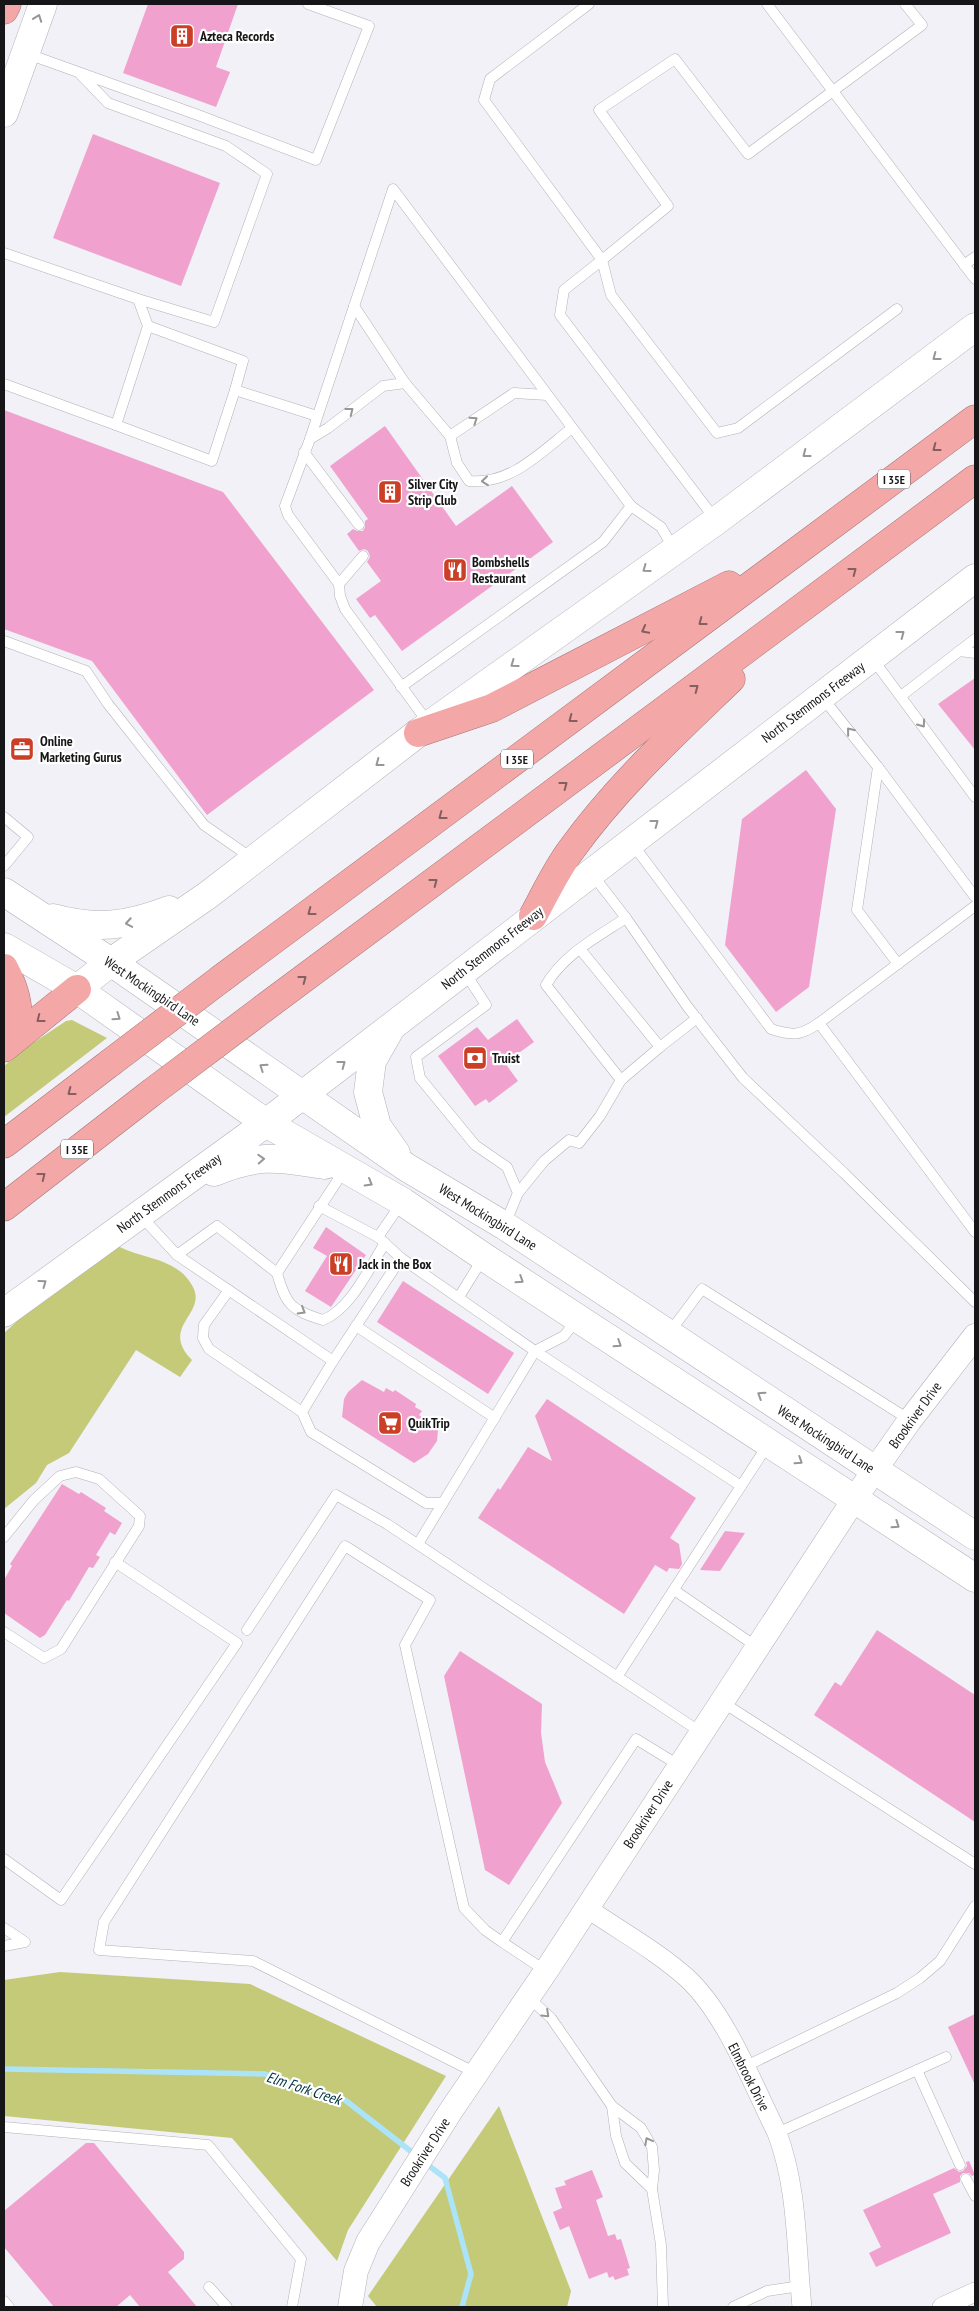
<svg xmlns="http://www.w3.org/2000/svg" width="979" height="2311" viewBox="0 0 979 2311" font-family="'PT Sans Narrow',sans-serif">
	<rect width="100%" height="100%" fill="#f1f1f7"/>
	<g fill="#c4ca78">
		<polygon points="72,1020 107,1038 4,1117 4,1066 27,1047 66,1021"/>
		<path d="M118,1246C144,1260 177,1257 193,1287C207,1314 159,1327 192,1360L180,1377L136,1350L69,1453L47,1465L36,1483L4,1509V1333L32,1308Z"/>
		<polygon points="60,1972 250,1984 446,2076 348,2230 337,2261 232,2138 4,2116 4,1980"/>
		<polygon points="499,2106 571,2291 567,2307 377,2307 368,2296"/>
	</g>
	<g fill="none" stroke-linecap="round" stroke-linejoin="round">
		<g stroke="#abe4f9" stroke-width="5.5">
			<polyline points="4,2069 265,2074 345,2100 417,2156"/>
			<polyline points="424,2162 445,2178 471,2274 462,2307"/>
		</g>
	</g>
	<g fill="#f1a1cd">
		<polygon points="148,4 238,4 216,67 230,72 216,107 123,73"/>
		<polygon points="93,134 220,183 181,286 53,238"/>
		<polygon points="4,410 223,492 374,690 207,815 92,661 4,629"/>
		<polygon points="385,426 456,526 512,486 553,542 402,651 375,615 370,618 356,599 381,581 367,562 370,557 368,551 364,549 359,551 347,534 353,529 357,531 363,531 365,527 365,521 368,519 330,466"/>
		<polygon points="975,678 975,750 938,704"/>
		<polygon points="806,770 836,809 809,987 776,1012 725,945 742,819"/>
		<polygon points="517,1019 534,1042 505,1063 518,1081 489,1103 486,1099 475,1106 438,1056 477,1027 488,1040"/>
		<polygon points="326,1227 366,1255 331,1307 305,1291 327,1256 313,1248"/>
		<polygon points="403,1281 514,1353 488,1394 377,1322"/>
		<polygon points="362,1380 384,1392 386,1388 393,1392 395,1390 416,1404 415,1407 422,1411 419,1415 438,1430 437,1441 428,1454 414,1463 342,1417 344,1399 348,1392"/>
		<polygon points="547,1399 696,1498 670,1538 679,1544 682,1564 679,1569 669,1568 667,1572 655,1565 624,1614 478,1518 498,1488 500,1490 528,1447 552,1461 535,1416"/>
		<polygon points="62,1484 79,1494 81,1492 106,1508 104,1511 122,1523 115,1535 110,1532 96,1555 100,1557 93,1568 89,1567 69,1601 67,1600 45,1635 40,1638 4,1613 4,1580 12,1566 10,1564"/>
		<polygon points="725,1531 745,1533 720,1571 700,1570"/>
		<polygon points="877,1630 975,1695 975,1822 814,1715 835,1682 841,1686"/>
		<polygon points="460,1651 542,1704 541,1733 545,1762 562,1803 509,1885 485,1870 444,1676"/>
		<polygon points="975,2014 975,2085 948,2027"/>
		<polygon points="86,2143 94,2143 184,2252 184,2259 168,2272 197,2307 140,2307 130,2295 116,2307 54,2307 4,2247 4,2211"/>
		<polygon points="969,2161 975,2175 972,2176 969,2173 963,2173 960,2176 960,2182 933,2194 951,2233 876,2267 869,2253 881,2247 863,2210 954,2168 959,2172 963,2171 967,2166 966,2162"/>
		<polygon points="592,2170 603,2197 596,2200 608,2236 615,2234 617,2240 621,2239 630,2268 627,2269 629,2275 615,2280 613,2276 609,2278 607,2272 589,2279 569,2226 560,2230 553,2212 562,2208 555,2188 566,2185 564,2181"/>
	</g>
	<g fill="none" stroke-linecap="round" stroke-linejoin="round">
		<defs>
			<g id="service">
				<polyline points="589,4 490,79 484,100 602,260 668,206 599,110 675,59 748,154 922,25 905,4"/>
				<polyline points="767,4 975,279"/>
				<polyline points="25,53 198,115 316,160 369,26 308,4"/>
				<polyline points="80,74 108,103 226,146 267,174 214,322 138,299"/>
				<polyline points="4,253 138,299 148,326 116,425 4,384"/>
				<polyline points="964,265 975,257"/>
				<polyline points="354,306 405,383"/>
				<polyline points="148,326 243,361 235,390 317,416"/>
				<polyline points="116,425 212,461 235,390"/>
				<path d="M450,436L457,463L469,481C511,485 541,452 572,428"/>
				<polyline points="310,439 328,428 383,386 405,383 450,436 514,393 547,395"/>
				<polyline points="304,452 359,525"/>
				<polyline points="715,519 560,315 564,290 602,260 611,295 717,433 738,428 897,309"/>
				<polyline points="339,584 363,556"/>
				<polyline points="4,641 86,671 108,704 204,825 253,859"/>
				<polyline points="959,651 975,653"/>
				<polyline points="872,658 975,797"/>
				<polyline points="401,687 603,542 631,506"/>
				<polyline points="901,696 975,639"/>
				<polyline points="822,697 878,767 975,897"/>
				<polyline points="429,724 345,609 340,596 339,584 288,515 285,506 310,439 393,189 631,506 661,527 674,549"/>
				<polyline points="878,767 857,910 898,964"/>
				<polyline points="4,817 28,837 4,866"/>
				<path d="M631,842L771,1029C793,1036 800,1036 819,1023L975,1232"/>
				<polyline points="592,874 626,918 687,1006 743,1078 844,1173 975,1302"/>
				<polyline points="580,949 660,1047 621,1080"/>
				<polyline points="464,971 486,1005 416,1057 420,1078 475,1145 507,1167 518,1193 505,1224"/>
				<polyline points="819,1023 975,906"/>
				<polyline points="660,1047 697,1018"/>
				<path d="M518,1193L544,1161L569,1140L579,1143L600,1116L621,1080L546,985C563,955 597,937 626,918"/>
				<polyline points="319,1206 378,1237 402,1202"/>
				<polyline points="140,1215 177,1255 333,1361 401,1258 378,1237"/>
				<polyline points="177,1255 217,1226 277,1273 345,1169"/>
				<polyline points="401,1258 535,1351 741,1486"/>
				<path d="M277,1273C286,1305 291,1310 323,1320C351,1309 369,1268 385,1243"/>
				<polyline points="229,1290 204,1325 203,1338 209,1349 302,1412"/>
				<polyline points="459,1297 483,1258"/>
				<polyline points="356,1326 495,1418"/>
				<polyline points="669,1333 702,1289 910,1420"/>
				<polyline points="333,1361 302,1412 311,1432 426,1503 443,1503"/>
				<polyline points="4,1537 34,1500 60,1476 76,1472 99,1479 140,1516 139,1526 61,1649 44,1658 4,1632"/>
				<polyline points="418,1544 535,1351 564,1336 577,1319"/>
				<polyline points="674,1590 757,1647"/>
				<polyline points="247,1630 336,1495 387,1524 702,1733"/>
				<polyline points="617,1677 769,1443"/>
				<polyline points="722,1702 975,1864"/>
				<polyline points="4,1859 61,1900 237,1643 115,1562"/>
				<polyline points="4,1928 25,1942 4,1946"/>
				<polyline points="546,1971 502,1942 636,1739 680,1766"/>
				<polyline points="528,1997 551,2018 612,2106 641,2128 652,2147 654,2170 652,2189 661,2245 663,2307"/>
				<polyline points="744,2067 897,1993 920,1978 940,1961 975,1906"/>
				<polyline points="917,2070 960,2165"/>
				<polyline points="476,2073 253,1961 99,1950 104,1922 345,1546 430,1600 405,1645 464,1908 485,1930 502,1942"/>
				<polyline points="612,2106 616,2136 625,2163 652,2189"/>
				<polyline points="4,2127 208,2145 301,2259 292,2307"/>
				<polyline points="777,2133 946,2057"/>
				<polyline points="966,2179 975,2196"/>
				<polyline points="209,2287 227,2307"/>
				<polyline points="4,2301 9,2307"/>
				<polyline points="733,2307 767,2291 800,2286"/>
			</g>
			<g id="minor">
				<path d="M587,1908C620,1931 657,1951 687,1978C726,2014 753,2085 777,2133C798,2188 796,2249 802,2307"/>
				<polyline points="942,2307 975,2292"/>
			</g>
			<polyline id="tertiary" points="350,2307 356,2271 368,2242 450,2112 546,1971 855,1498 910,1420 975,1336"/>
			<g id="secondary">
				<polyline points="4,113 43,4"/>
				<polyline points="4,892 111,962 406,1167 505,1226 975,1536"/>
				<path d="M53,918C97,930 127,926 169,910"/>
				<polyline points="4,947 77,989 266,1123 403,1202 484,1257 975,1578"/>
				<polyline points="77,989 111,962 208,895 418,733 716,521 975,327"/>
				<polyline points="388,1033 372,1061 368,1092 377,1126 396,1153"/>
				<path d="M214,1172C260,1153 278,1158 325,1165"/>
				<polyline points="4,1313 266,1123 975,578"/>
			</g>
			<g id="motorway">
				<polyline points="4,10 7,4"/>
				<polyline points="418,733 492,708 729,585"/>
				<path d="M533,916C545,894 556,870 571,850C617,786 675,733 731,679"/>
				<path d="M4,968C13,985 22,1009 15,1028C13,1034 9,1040 6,1046"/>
				<polyline points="222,978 975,419"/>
				<polyline points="264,1008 975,479"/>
				<polyline points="4,1048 77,989"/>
				<polyline points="4,1144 110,1063"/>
				<polyline points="4,1207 151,1093"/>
			</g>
		</defs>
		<use href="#service" stroke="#b2b1b7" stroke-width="11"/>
		<use href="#minor" stroke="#b2b1b7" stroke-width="20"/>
		<use href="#tertiary" stroke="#b2b1b7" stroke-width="25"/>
		<use href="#secondary" stroke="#b2b1b7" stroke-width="29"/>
		<use href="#motorway" stroke="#a67575" stroke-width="29"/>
		<use href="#service" stroke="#fff" stroke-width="10"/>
		<use href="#minor" stroke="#fff" stroke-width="19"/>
		<use href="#tertiary" stroke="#fff" stroke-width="24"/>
		<use href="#secondary" stroke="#fff" stroke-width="28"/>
		<use href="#motorway" stroke="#f3a8a7" stroke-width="28"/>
		<defs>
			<g id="motorway-bridge">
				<polyline points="110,1063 222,978"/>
				<polyline points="151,1093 264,1008"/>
			</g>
		</defs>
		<use href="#motorway-bridge" stroke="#a67575" stroke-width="29" stroke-linecap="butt"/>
		<use href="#motorway-bridge" stroke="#f3a8a7" stroke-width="28"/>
	</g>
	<defs><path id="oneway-chevron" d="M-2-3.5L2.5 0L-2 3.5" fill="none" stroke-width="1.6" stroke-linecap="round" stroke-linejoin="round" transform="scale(1.25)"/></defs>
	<g stroke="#969697">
		<use href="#oneway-chevron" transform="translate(38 18) rotate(-70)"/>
		<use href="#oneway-chevron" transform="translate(936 357) rotate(143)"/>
		<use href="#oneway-chevron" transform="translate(350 411) rotate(-38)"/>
		<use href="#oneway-chevron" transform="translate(474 420) rotate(-34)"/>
		<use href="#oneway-chevron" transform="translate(806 454) rotate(143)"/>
		<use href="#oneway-chevron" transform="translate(485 481) rotate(174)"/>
		<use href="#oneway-chevron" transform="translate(646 569) rotate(144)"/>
		<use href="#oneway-chevron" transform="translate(901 634) rotate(-37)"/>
		<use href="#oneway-chevron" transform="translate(514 664) rotate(144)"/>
		<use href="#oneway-chevron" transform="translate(922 724) rotate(54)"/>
		<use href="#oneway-chevron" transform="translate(850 731) rotate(-129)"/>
		<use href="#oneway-chevron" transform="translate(379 763) rotate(143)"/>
		<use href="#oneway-chevron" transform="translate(655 823) rotate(-37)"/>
		<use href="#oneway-chevron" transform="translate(129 923) rotate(170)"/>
		<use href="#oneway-chevron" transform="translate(117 1017) rotate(35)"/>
		<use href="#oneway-chevron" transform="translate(342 1064) rotate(-37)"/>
		<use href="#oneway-chevron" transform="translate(263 1067) rotate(-146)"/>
		<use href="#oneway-chevron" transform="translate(261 1159) rotate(-3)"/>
		<use href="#oneway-chevron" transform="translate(369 1183) rotate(30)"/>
		<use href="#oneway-chevron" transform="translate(520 1280) rotate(33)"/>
		<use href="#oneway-chevron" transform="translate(43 1283) rotate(-36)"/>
		<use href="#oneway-chevron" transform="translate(302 1311) rotate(30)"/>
		<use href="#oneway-chevron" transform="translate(618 1344) rotate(33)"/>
		<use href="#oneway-chevron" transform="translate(761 1395) rotate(-147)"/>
		<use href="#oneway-chevron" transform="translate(799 1461) rotate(33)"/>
		<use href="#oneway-chevron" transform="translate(896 1525) rotate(34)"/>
		<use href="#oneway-chevron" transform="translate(546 2014) rotate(43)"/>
		<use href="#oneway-chevron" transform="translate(648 2141) rotate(-118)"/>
	</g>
	<g stroke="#845f60">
		<use href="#oneway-chevron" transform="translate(936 448) rotate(143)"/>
		<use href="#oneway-chevron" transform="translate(853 571) rotate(-37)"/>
		<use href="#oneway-chevron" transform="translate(702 622) rotate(143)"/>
		<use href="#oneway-chevron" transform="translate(645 630) rotate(152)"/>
		<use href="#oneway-chevron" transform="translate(695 688) rotate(-37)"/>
		<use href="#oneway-chevron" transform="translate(572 719) rotate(143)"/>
		<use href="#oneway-chevron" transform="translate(564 785) rotate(-37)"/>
		<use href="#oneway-chevron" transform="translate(442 816) rotate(143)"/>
		<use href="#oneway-chevron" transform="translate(434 882) rotate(-37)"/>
		<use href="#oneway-chevron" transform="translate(311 912) rotate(143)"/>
		<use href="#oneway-chevron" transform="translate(303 979) rotate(-37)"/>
		<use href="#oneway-chevron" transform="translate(40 1019) rotate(142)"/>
		<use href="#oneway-chevron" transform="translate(71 1092) rotate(143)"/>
		<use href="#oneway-chevron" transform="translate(42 1176) rotate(-38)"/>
	</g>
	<defs>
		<symbol id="building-square" viewBox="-11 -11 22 22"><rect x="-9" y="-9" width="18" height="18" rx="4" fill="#ca3f26" stroke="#fff"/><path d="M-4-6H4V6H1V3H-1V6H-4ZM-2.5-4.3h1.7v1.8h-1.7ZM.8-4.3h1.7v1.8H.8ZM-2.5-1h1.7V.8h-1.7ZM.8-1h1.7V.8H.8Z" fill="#fff"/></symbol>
		<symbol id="restaurant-square" viewBox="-11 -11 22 22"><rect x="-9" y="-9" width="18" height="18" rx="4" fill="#ca3f26" stroke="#fff"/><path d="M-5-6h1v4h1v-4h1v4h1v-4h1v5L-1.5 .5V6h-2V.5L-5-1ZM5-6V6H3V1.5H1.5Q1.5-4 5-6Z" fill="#fff"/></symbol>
		<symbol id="office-square" viewBox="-11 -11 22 22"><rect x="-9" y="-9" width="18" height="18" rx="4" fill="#ca3f26" stroke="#fff"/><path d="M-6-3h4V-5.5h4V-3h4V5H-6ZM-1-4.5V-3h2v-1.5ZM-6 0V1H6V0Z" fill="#fff"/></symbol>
		<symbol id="bank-square" viewBox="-11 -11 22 22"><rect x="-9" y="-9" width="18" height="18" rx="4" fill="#ca3f26" stroke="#fff"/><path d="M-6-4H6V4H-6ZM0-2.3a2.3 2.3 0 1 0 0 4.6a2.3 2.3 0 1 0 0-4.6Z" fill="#fff"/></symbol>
		<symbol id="supermarket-square" viewBox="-11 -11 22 22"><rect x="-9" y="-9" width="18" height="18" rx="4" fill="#ca3f26" stroke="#fff"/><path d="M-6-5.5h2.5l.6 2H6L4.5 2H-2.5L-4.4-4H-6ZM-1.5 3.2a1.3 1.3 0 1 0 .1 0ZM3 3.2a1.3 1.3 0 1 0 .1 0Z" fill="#fff"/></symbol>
	</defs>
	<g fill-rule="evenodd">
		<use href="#building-square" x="168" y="22" width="28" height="28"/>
		<use href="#building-square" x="376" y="478" width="28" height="28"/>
		<use href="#restaurant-square" x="441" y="556" width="28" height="28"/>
		<use href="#office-square" x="8" y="735" width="28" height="28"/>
		<use href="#bank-square" x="461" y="1044" width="28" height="28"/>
		<use href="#restaurant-square" x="327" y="1250" width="28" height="28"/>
		<use href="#supermarket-square" x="376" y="1409" width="28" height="28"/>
	</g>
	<g text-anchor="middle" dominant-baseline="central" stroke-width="4.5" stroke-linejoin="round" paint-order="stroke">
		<g fill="#fff" stroke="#5c5c5d" stroke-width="1">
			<rect x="878" y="469.5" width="32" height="19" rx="4"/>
			<rect x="501" y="749.5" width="32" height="19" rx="4"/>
			<rect x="61" y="1139.5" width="32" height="19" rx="4"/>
		</g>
		<g font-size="12" font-weight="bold" fill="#161618">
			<text x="894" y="479">I 35E</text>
			<text x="517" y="759">I 35E</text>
			<text x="77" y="1149">I 35E</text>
		</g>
		<g font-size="14" font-weight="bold" fill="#161618" stroke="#fff" text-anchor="start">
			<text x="200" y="36">Azteca Records</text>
			<text x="408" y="484">Silver City<tspan x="408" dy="16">Strip Club</tspan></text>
			<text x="472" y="562">Bombshells<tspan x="472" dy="16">Restaurant</tspan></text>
			<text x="40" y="741">Online<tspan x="40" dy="16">Marketing Gurus</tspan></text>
			<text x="492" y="1058">Truist</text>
			<text x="358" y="1264">Jack in the Box</text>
			<text x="408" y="1423">QuikTrip</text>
		</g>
		<g font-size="14" fill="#161618" stroke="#fff">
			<text transform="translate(813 702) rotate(-37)">North Stemmons Freeway</text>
			<text transform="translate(492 948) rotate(-38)">North Stemmons Freeway</text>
			<text transform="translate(152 991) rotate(34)">West Mockingbird Lane</text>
			<text transform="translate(169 1193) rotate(-36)">North Stemmons Freeway</text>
			<text transform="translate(488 1217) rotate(32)">West Mockingbird Lane</text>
			<text transform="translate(915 1415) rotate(-54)">Brookriver Drive</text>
			<text transform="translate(826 1439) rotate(33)">West Mockingbird Lane</text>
			<text transform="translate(648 1814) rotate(-57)">Brookriver Drive</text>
			<text transform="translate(749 2077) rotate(63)">Elmbrook Drive</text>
			<text transform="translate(425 2152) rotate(-57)">Brookriver Drive</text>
		</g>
		<g font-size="15" font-style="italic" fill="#00313f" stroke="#fff">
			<text transform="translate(304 2088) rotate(18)">Elm Fork Creek</text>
		</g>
	</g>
	<rect width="979" height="2311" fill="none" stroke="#161618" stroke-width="10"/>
</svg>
